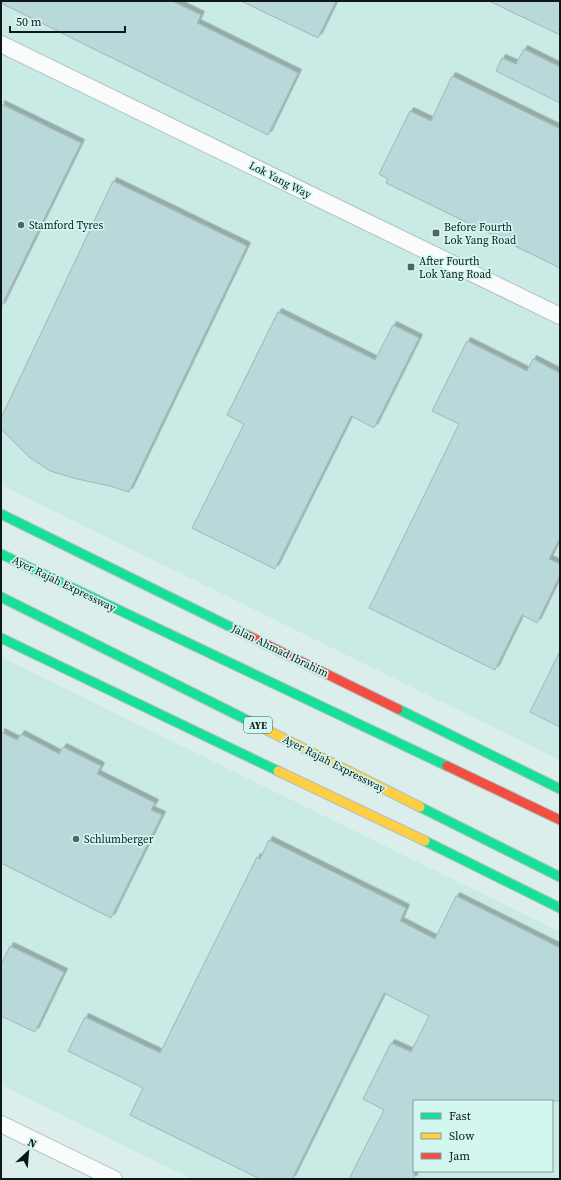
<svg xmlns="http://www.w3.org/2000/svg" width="561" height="1180" viewBox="0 0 561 1180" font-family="'Source Serif 4',serif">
	<defs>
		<filter id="shadow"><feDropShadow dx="3.5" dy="-3.5" stdDeviation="0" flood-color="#0004"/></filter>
	</defs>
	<rect width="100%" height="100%" fill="#dbeeeb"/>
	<g fill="#c9eae5" fill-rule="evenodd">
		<polygon points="1,1 560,1 560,760 1,485"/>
		<path d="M1,657L560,932V1179H192L1,1085ZM414,1101H552V1171H414Z"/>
	</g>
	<g fill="#b9d8d9" stroke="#a6b4b4" filter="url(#shadow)">
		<polygon points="1,1 172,1 201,15 197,23 298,73 268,135 1,3"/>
		<polygon points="241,1 336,1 318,38"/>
		<polygon points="489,1 560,1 560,35"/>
		<polygon points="524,49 560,67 560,103 496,71 502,58 516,64"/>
		<polygon points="452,76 560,129 560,268 386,183 388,179 379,174 410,111 431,121"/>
		<polygon points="1,104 81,143 1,307"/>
		<polygon points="113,181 247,246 129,492 110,486 77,479 50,471 29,457 1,429 1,418"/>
		<polygon points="278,312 375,360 393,325 419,338 374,428 351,416 275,569 192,528 244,424 227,415"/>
		<polygon points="467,341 527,371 533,359 560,373 560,538 549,559 560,564 560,575 537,623 522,615 495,670 369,608 459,424 432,411"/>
		<polygon points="560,651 560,727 530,712"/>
		<polygon points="1,732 17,740 21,734 59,754 63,747 101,766 97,774 155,803 151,810 162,815 111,918 1,863"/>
		<polygon points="269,840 406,908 400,921 435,939 456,896 560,948 560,1101 414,1101 414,1179 349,1179 384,1110 363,1099 391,1043 411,1052 429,1016 384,993 292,1179 260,1179 130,1115 143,1088 68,1051 85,1017 160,1053 257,857 260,859"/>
		<polygon points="10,946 64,972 35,1032 1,1016 1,965"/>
	</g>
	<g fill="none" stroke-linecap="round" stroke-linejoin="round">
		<defs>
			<g id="street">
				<polyline points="1,44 560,316"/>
				<polyline points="1,1124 114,1179"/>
			</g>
			<g id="fast">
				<polyline points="1,514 249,636"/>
				<polyline points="1,554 447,766"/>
				<polyline points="1,597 257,725"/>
				<polyline points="1,638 278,771"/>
				<polyline points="398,709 560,789"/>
				<polyline points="420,807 560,877"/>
				<polyline points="425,841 560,908"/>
			</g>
			<g id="slow">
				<polyline points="257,725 420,807"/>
				<polyline points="278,771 425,841"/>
			</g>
			<g id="jam">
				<polyline points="249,636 398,709"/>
				<polyline points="447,766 560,820"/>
			</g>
		</defs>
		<use href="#street" stroke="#b1c0be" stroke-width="18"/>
		<use href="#fast" stroke="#b1c0be" stroke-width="11"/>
		<use href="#slow" stroke="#b1c0be" stroke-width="11"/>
		<use href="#jam" stroke="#b1c0be" stroke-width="11"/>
		<use href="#street" stroke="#fafcfc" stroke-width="16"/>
		<use href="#fast" stroke="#16e098" stroke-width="9"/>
		<use href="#slow" stroke="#ffcf43" stroke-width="9"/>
		<use href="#jam" stroke="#f24e42" stroke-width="9"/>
	</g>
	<g fill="#556462" stroke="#d3f6f0" stroke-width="1.5">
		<circle cx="21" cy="225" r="4"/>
		<rect x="432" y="229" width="8" height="8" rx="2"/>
		<rect x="407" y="263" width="8" height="8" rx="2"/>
		<circle cx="76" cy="839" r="4"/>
	</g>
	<g text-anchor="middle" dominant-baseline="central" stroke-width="3.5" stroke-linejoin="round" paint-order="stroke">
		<rect fill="#d3f6f0" stroke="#485b59" stroke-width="1" x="244" y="717" width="28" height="16" rx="3"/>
		<g font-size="10" font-weight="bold" fill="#0d1918">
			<text x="258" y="725">AYE</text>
		</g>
		<g font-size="11" fill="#0d1918" stroke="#d3f6f0">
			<text transform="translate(280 180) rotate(27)">Lok Yang Way</text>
			<text transform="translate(64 584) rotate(26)">Ayer Rajah Expressway</text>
			<text transform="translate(280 651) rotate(26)">Jalan Ahmad Ibrahim</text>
			<text transform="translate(334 764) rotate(27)">Ayer Rajah Expressway</text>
		</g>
		<g font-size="11" fill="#0d1918" stroke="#d3f6f0" text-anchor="start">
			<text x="29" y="225">Stamford Tyres</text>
			<text x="444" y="227">Before Fourth<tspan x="444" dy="13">Lok Yang Road</tspan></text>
			<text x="419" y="261">After Fourth<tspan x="419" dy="13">Lok Yang Road</tspan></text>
			<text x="84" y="839">Schlumberger</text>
		</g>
	</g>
	<rect width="561" height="1180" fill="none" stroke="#0d1918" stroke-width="4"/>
	<rect x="413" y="1100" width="140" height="72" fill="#d3f6f0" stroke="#849e9a"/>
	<rect x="421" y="1113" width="20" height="6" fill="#16e098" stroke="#849e9a"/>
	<text x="449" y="1120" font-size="12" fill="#0d1918">Fast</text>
	<rect x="421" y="1133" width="20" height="6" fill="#ffcf43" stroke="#849e9a"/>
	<text x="449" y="1140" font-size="12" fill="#0d1918">Slow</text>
	<rect x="421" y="1153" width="20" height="6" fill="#f24e42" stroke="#849e9a"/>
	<text x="449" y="1160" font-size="12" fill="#0d1918">Jam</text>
	<g transform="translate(28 1152) rotate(26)" stroke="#d3f6f0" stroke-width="3" paint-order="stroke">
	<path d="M0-3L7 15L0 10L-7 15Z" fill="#0d1918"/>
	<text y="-6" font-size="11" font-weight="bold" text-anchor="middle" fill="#0d1918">N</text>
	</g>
	<path d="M10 26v6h115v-6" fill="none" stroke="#0d1918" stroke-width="2"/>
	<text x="16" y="26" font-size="12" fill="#0d1918" stroke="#d3f6f0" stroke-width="3" paint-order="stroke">50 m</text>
</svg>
